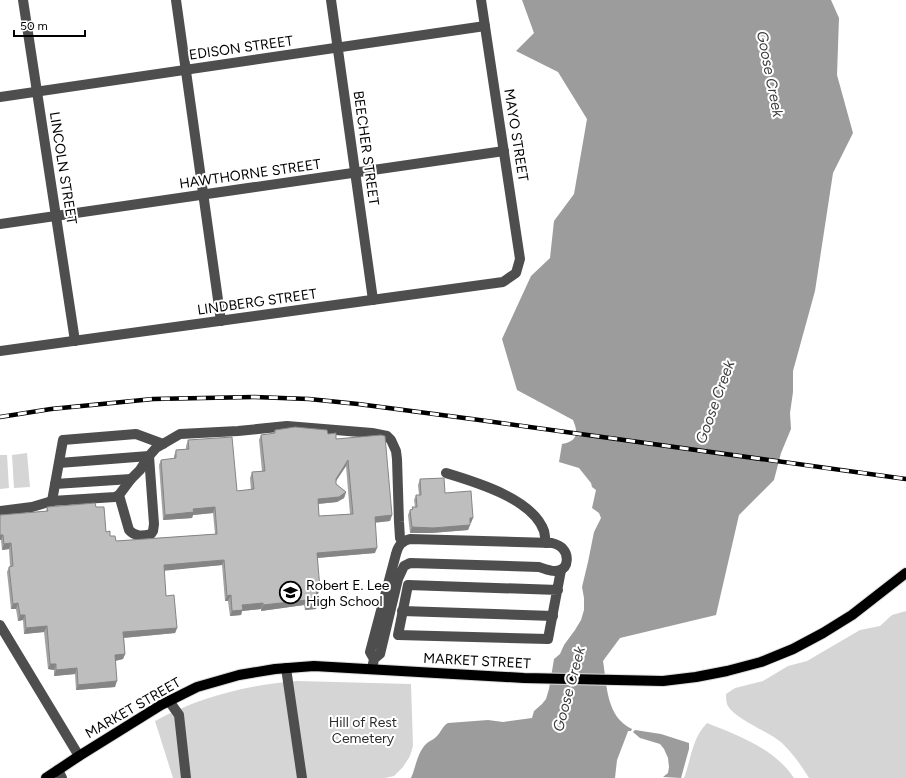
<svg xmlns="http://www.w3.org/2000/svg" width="906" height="778" viewBox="0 0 906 778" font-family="Figtree,sans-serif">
	<rect width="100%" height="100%" fill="#fff"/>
	<g fill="#d5d5d5">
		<polygon points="27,453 30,487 14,488 12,455"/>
		<polygon points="0,455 7,455 9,488 0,489"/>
		<path d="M906,611V778H809C801,765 793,754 782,743C770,732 732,718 727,704C726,701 726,697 726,694L735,688L763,681L788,666L807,661L860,630L880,626L892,615Z"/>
		<path d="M297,681L411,684L413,746L410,756L403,767L394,776L385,778H173L155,721C199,697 247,685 297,681Z"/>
		<path d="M707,723C739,736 774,748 794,778H684C691,760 692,738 707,723Z"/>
	</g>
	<g fill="#9c9c9c">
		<path d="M522,0H831L839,18L837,75L853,133L833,173L815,291L793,371V392L790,413L791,429L781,453L774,480L739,515L716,615L620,638L603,661C607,685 606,717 632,729L631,731H628L627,734L617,760L615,778H411C416,767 417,753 426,744C429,741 433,740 436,737C441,733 442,726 448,723L488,720L503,722L532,718L534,711L542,704L546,699L549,689L554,659L560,654L564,645L575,630L581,620L584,610V598L582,587L588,562L594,532L601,518L599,513L592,508L596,490L592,487L591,483L579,468L559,462L562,444C577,441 579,434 573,420L517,390L502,339L531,276L550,258L554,221L574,194L587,119L558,72L516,51L534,33Z"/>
		<polygon points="635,730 661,734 689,743 689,749 681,778 663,777 668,773 669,767 668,758 664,749 660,744 640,738 633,732"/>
	</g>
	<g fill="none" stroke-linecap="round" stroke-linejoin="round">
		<defs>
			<polyline id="major" points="46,778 79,756 161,705 197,687 239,675 275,669 314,666 524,678 663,681 696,677 727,671 761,662 793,649 823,633 852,615 906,573"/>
		</defs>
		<use href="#major" stroke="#dbdbdb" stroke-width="12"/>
		<g stroke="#4e4e4e" stroke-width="10">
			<polyline points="23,0 75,341"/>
			<polyline points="176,0 221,321"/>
			<polyline points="331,0 373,300"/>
			<polyline points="0,97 485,26"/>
			<polyline points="0,224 504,151"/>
			<polyline points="0,351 503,282 516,273 520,259 481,0"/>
			<path d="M59,463L149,456L154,524L153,531L151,534C143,536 135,537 129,530L119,495"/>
			<path d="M446,473C476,482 533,499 544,531C545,535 545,539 546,543"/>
			<polyline points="55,484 131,479"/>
			<polyline points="52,501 63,440 136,434 163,444"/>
			<polyline points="0,511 32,507 52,501 115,497 119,495 131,479 140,470 149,456 156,448 180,434 238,431 287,426 372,433 387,436 391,440 396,451 397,459 399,522 400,538 403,542"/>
			<polyline points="558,590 408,585 398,635 548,639 561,570"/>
			<polyline points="402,611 553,616"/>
			<polyline points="0,625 79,756"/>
			<polyline points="286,668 302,778"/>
			<path d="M372,669L374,659L370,652L396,554C398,545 402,541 410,539L552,543C556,544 560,545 563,549C568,554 569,567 560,570C554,573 545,569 539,567L410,563L404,566L398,579L380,654L374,659"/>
			<polyline points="169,701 179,715 186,778"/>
			<polyline points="58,770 62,778"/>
		</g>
		<use href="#major" stroke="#000" stroke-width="10"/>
		<defs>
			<polyline id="rail" points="0,417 51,409 153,399 254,397 309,399 358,404 472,419 906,479"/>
		</defs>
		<use href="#rail" stroke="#000" stroke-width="4.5"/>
		<use href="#rail" stroke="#fff" stroke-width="3" stroke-dasharray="9" stroke-linecap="butt"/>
	</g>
	<g fill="#a3a3a3" fill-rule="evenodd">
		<path d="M275,430L328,434L336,439L392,515L390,521L375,522V553L318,558V594H317L316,609L305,610L304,605L261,611V609L242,611L241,615L230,616L228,601H225L222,565L164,570L166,596L177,628L175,633L124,638L125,654L123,659L116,661L115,687L76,690L75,674L54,676V670L48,669L44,632L24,634L23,620L18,621L16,609H11L7,572L9,567L10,566L9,549L2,550L1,540H0V515L46,511L47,507H96L106,532L110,536L116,541L215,534L213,513L193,515L192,518L163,520L159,465L161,460L174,459V456L176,450L186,449V446L188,440L237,491L251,490L250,478L252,472L262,471L259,440L261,435L273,434ZM346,466L350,514L319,516L318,504L337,502L344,498L346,492L336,484V481Z"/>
		<polygon points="420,479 445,493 471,523 470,523 470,525 468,530 431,533 410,533 408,515 410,510 412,509 412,507 415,507 414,500 416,495 419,495 418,485"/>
	</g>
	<g fill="#858585">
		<polygon points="348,460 346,466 334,484 336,479"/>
		<polygon points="346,492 344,498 337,502 316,504 318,499"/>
		<polygon points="215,507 213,513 193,515 192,518 163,520 165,515 193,509"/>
		<polygon points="392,515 390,521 373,523 375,517"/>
		<polygon points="470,518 473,518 471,523 468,523"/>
		<polygon points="470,525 468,530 431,533 410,533 412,527"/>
		<polygon points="0,535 3,535 1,540 0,540"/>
		<polygon points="11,543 9,549 2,550 4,544"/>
		<polygon points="377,548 375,553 315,558 317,553"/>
		<polygon points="224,560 222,565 162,571 164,565"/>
		<polygon points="316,589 320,589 318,594 314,595"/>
		<polygon points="231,595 228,601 225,601 227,596"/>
		<polygon points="307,600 304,605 261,611 263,605"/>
		<polygon points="18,603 16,609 11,609 13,604"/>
		<polygon points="263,603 261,609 242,611 241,615 230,616 232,611 242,605"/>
		<polygon points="318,604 316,609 305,610 307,605"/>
		<polygon points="20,615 25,615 23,620 18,621"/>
		<polygon points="47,626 44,632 24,634 26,628"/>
		<polygon points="177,628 175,633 121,638 123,632"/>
		<polygon points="125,654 123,659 113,661 115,655"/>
		<polygon points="50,664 56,664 54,670 48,669"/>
		<polygon points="77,668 75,674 54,676 56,670"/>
		<polygon points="117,681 115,687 76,690 78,685"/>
	</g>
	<g fill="#bebebe" stroke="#858585" fill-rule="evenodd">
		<path d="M295,427L327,430L328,434L336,433V439L381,435L385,436L392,515L375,517L377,548L317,553L320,589H316L318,604L307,605V600L263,605V603L242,605L243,610L232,611L231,595L227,596L224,560L164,565L166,596L174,595L177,628L123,632L125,654L115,655L117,681L78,685L77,668L56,670V664H50L47,626L26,628L25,615H20L18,603L13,604L9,567L13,566L11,543L4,544L3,535H0V515L48,511L47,507L95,503L96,507H104L106,532L110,531V536H115L116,541L217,534L215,507L193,509L194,512L165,515L161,460L176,458V450L189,449L188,440L232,437L237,491L254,489L252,472L265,471L261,435L275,433V430ZM348,460L353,514L319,516L318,499L339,497L346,492L336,484V479Z"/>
		<polygon points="444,478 445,493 471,491 473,518 470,518 470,525 433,528 412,527 410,510 413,509 412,507 417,507 416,495 421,495 420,479"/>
	</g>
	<defs>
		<symbol id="school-ring" viewBox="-11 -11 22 22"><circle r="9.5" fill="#fff" stroke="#000" stroke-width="1.5"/><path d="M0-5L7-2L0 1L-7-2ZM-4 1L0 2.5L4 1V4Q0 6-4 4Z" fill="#000"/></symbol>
	</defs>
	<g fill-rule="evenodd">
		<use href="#school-ring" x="278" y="580" width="25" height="25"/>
	</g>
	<g text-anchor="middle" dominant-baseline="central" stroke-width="4" stroke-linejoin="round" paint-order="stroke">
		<g font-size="14" fill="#000" stroke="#fff">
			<text transform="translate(241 48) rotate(-8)">EDISON STREET</text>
			<text transform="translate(516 135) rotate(81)">MAYO STREET</text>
			<text transform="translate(366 148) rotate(82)">BEECHER STREET</text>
			<text transform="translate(63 168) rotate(81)">LINCOLN STREET</text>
			<text transform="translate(250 174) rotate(-8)">HAWTHORNE STREET</text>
			<text transform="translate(257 302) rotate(-8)">LINDBERG STREET</text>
			<text transform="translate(477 661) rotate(3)">MARKET STREET</text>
			<text transform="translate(133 708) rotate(-30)">MARKET STREET</text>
		</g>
		<g font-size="14" fill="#000" stroke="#fff" text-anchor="start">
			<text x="306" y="585">Robert E. Lee<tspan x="306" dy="16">High School</tspan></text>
		</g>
		<g font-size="14" fill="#2c2c2c" stroke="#fff">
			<text x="363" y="722">Hill of Rest<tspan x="363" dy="16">Cemetery</tspan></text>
		</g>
		<g font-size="15" font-style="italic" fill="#3d3d3d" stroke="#fff">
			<text transform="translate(770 74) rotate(79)">Goose Creek</text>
			<text transform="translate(715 402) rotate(-70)">Goose Creek</text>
			<text transform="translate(569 689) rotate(-75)">Goose Creek</text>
		</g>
	</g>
	<path d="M14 30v6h71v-6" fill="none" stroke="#000000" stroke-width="2"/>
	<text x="20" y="30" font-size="12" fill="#000000" stroke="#ffffff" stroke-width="3" paint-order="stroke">50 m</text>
</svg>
